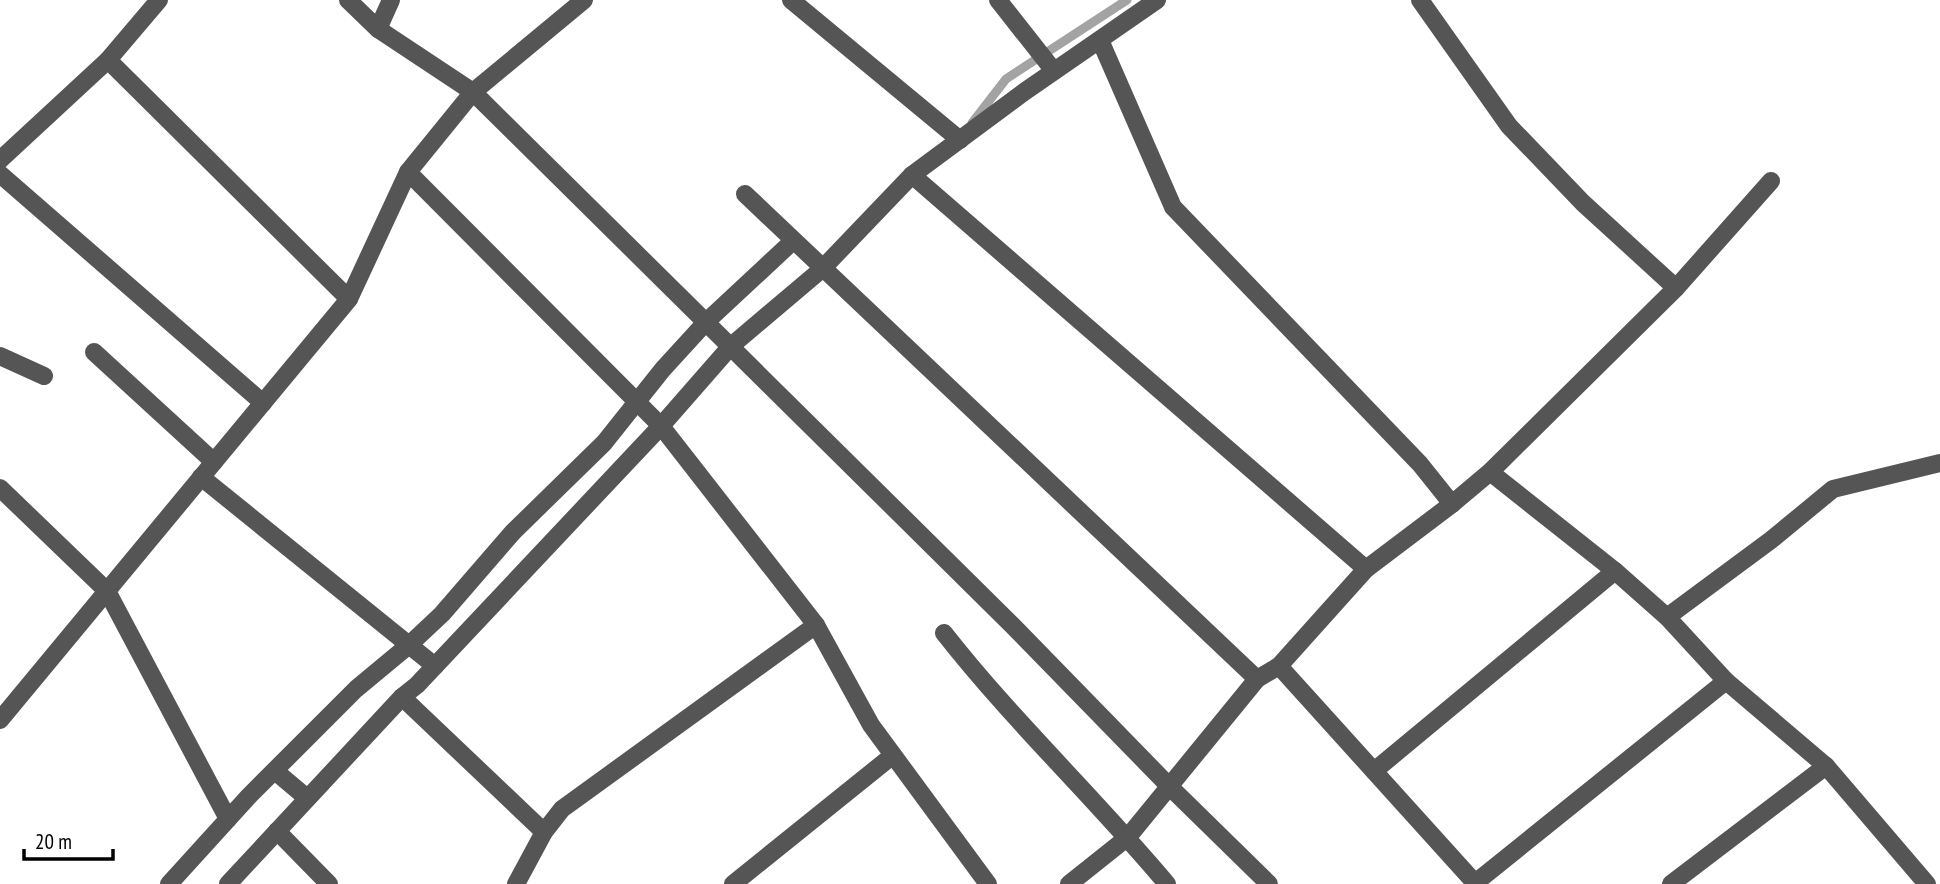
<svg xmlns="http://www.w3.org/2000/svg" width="1940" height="884" viewBox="0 0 1940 884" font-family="'PT Sans Narrow',sans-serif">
	<rect width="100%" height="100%" fill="#fff"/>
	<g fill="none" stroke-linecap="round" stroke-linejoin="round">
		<polyline stroke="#a3a3a3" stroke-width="9" points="972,123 1006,79 1127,0"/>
		<g stroke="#555" stroke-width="18">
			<polyline points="159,0 108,60 349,299"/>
			<polyline points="348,0 378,29 473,92 1012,625 1170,787 1269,884"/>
			<polyline points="791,0 960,140"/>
			<polyline points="998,0 1054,71"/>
			<polyline points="1420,0 1509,126 1583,203 1676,288"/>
			<polyline points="378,29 391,0"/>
			<polyline points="1100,40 1173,207 1420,464 1452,504"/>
			<polyline points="0,160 108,60"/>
			<polyline points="408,172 661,426 816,625 871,725 988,884"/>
			<polyline points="0,174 263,403"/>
			<polyline points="912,175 1366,569"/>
			<polyline points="745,194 1257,679"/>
			<polyline points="94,352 214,462"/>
			<polyline points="0,356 44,376"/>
			<polyline points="1490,472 1615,571 1667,617 1726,681 1826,766 1927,884"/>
			<polyline points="201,477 435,666"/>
			<polyline points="0,488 107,591 228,819"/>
			<polyline points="1667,617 1771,540 1833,489 1940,463"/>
			<path d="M944,633C1013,721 1095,798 1167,884"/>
			<polyline points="1279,666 1476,884"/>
			<polyline points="402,697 544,832"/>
			<polyline points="0,720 349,299 408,172 473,92 584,0"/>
			<polyline points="275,771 307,798"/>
			<polyline points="1374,771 1615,571"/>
			<polyline points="277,831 329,884"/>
			<polyline points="1475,883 1726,681"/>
			<polyline points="169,884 249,796 356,689 409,645 442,614 513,532 604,443 663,369 706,322 793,241"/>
			<polyline points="228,884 402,697 417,685 661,426 731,346 822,269 912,175 1024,92 1157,0"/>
			<polyline points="516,884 544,832 562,809 816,625"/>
			<polyline points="733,884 892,756"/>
			<polyline points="1069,884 1128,837 1257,679 1279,666 1366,569 1452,504 1490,472 1676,288 1771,181"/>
			<polyline points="1671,884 1826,766"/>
		</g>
	</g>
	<path d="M24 849v10h89v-10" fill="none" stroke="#000000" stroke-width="3.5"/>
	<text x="35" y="849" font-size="21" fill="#000000" stroke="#ffffff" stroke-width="5" paint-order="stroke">20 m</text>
</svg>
